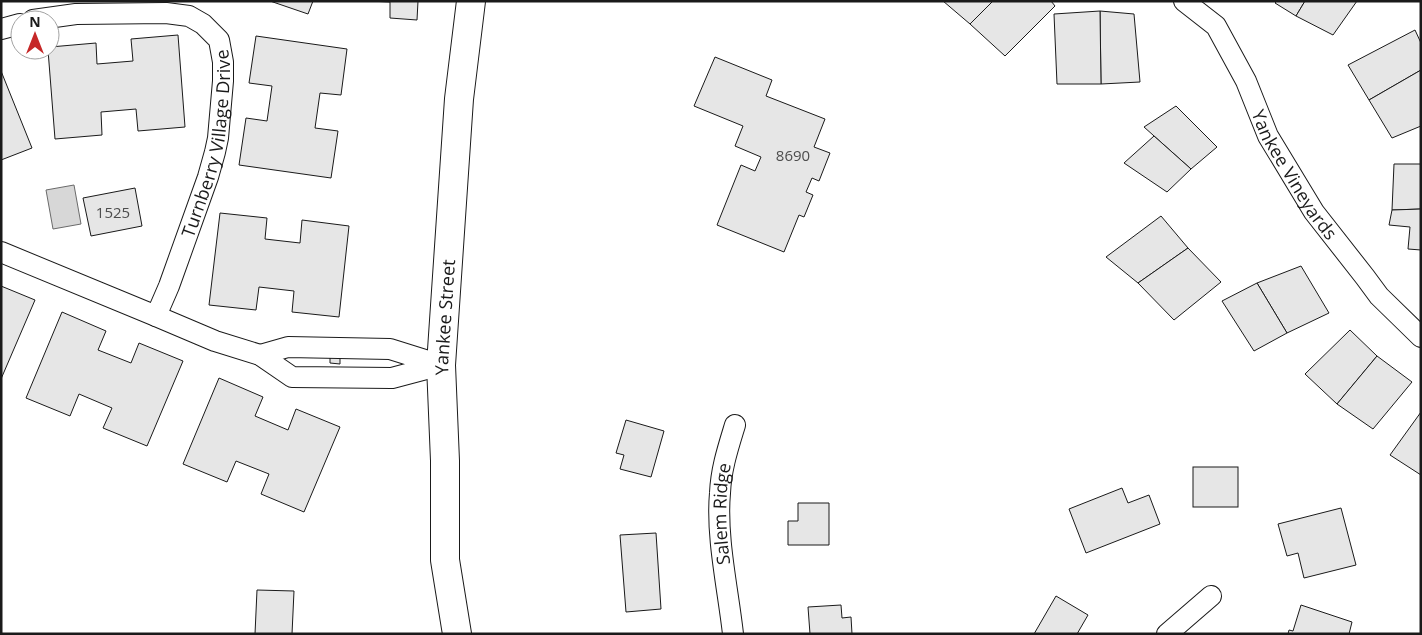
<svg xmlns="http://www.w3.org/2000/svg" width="1422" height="635" viewBox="0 0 1422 635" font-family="'Open Sans',sans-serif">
	<rect width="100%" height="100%" fill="#fff"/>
	<polygon fill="#d7d7d7" stroke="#6a6a6a" points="74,185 81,224 53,229 46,190"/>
	<g fill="#e6e6e6" stroke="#1a1a1a">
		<polygon points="270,1 313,1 308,14"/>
		<polygon points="368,1 418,1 417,20 390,18 390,2"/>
		<polygon points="943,1 993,1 970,24"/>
		<polygon points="993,1 1051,1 1055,6 1005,56 970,24"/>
		<polygon points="1277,1 1305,1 1296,16 1275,3"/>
		<polygon points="1305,1 1357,1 1333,35 1296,16"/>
		<polygon points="1100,11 1134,14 1140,82 1101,84"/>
		<polygon points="1100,11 1101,84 1057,84 1054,14"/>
		<polygon points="1415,30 1421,43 1421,70 1369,100 1348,65"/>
		<polygon points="178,35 185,127 138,131 136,109 101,112 102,135 55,139 48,50 50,50 50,47 96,43 97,64 133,61 131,39"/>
		<polygon points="256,36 347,49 341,95 320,93 315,128 338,131 331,178 239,165 246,118 267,121 272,86 249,83"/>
		<polygon points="715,57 772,80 766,96 825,119 814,147 830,153 819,181 812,178 806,192 813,195 804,217 799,215 784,252 717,225 741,165 755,171 761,157 735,146 743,126 694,106"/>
		<polygon points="1421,70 1421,126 1392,138 1369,100"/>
		<polygon points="1,71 32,148 1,160"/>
		<polygon points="1176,106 1217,147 1191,169 1144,127"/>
		<polygon points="1154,136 1191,169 1167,192 1124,163"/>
		<polygon points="1394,164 1421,164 1421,209 1392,210"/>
		<polygon points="135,188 142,226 91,236 83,198"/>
		<polygon points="1421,209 1421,250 1408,249 1410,227 1389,225 1392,210"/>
		<polygon points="220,213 267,218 265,239 300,243 302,220 349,226 339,317 292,312 294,291 259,287 256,310 209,305"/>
		<polygon points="1161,216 1188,248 1138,283 1106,257"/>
		<polygon points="1188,248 1221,282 1174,320 1138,283"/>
		<polygon points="1301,266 1329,313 1287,333 1257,283"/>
		<polygon points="1257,283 1287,333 1254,351 1222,301"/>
		<polygon points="1,286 35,300 1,379"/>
		<polygon points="62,312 106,331 98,350 131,363 139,343 183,361 147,446 103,428 112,408 79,394 70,416 26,398"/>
		<polygon points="1350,330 1377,356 1337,404 1305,374"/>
		<polygon points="330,355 340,355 340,364 330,363"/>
		<polygon points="1377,356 1412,382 1373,429 1337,404"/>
		<polygon points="219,378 263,397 255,416 288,430 296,409 340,427 304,512 261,494 269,474 236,461 227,482 183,464"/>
		<polygon points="1421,412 1421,475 1390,455"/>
		<polygon points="626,420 664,431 651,477 620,469 624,455 616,453"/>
		<rect x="1193" y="467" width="45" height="40"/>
		<polygon points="1122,488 1128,503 1149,495 1160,524 1086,553 1069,509"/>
		<polygon points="798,503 829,503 829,545 788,545 788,521 798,521"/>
		<polygon points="1341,508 1356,565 1304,578 1298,553 1287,556 1278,524"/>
		<polygon points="656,533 661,609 626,612 620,535"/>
		<polygon points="257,590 294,591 292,634 255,634"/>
		<polygon points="1056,596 1088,615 1077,634 1034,634"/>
		<polygon points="841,605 842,618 851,617 852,634 810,634 808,607"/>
		<polygon points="1301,605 1352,622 1349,634 1288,634 1289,630 1293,631"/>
	</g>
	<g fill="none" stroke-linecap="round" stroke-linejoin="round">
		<defs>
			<g id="street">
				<path id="s1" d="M1184,1L1216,26L1246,81L1268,136L1314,212L1365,277L1379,296L1421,337"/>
				<polyline points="1,29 20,24"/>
				<path id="s2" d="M1,252L156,316L169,286L208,177L215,152L218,138L223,81V62L219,40L203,24L189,16L166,13L76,14L33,20"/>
				<polyline points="156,316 215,341 260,355 292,377 392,378 441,365"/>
				<polyline points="260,355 288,347 390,349 441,365"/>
				<path id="s3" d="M733,634C728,589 716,537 720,493C721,469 728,448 735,425"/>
				<polyline points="1167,634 1211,596"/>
			</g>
			<g id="secondary">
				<path id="s4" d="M457,634L445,560V461L441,365L459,99L471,1"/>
			</g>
		</defs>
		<use href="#street" stroke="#1a1a1a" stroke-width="22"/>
		<use href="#secondary" stroke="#1a1a1a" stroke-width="30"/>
		<use href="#street" stroke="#fff" stroke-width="20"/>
		<use href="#secondary" stroke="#fff" stroke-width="28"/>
	</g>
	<g text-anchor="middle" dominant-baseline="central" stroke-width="4" stroke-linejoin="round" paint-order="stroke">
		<g font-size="15" fill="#4d4d4d">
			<text x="793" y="155">8690</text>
			<text x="113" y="212">1525</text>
		</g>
		<g font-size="18" fill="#1a1a1a" stroke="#fff">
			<text stroke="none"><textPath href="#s2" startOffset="349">Turnberry Village Drive</textPath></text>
			<text stroke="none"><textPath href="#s1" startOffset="209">Yankee Vineyards</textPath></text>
			<text stroke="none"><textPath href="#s4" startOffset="318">Yankee Street</textPath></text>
			<text stroke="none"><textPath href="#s3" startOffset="121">Salem Ridge</textPath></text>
		</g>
	</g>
	<rect width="1422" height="635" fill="none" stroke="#1a1a1a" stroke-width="5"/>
	<g transform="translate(35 35)"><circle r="24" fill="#ffffff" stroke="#a3a3a3"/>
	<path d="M0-4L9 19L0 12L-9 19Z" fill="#c62828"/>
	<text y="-8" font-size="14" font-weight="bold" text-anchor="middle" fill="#1a1a1a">N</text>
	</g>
</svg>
